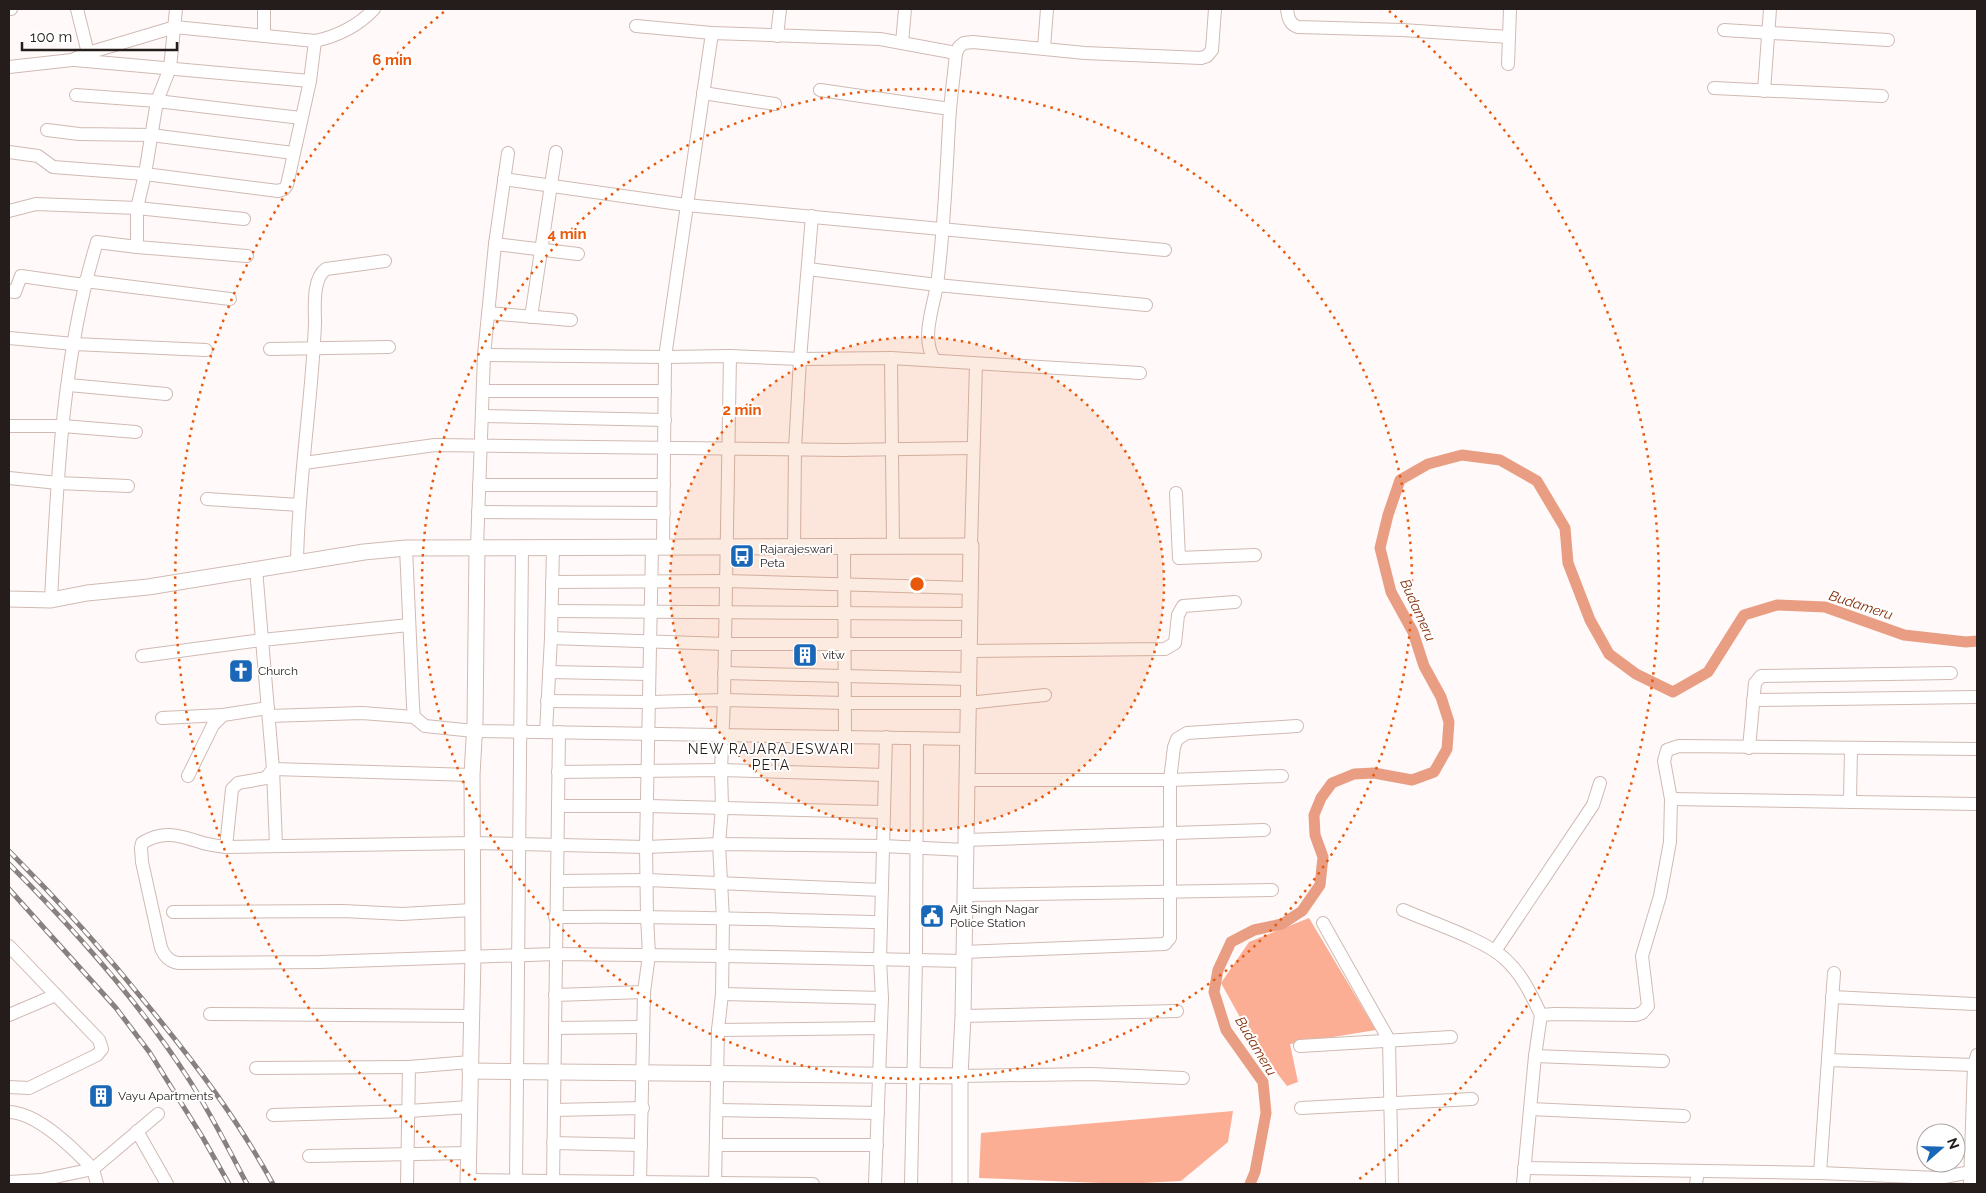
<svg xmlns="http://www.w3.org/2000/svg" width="1986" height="1193" viewBox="0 0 1986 1193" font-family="Raleway,sans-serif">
	<rect width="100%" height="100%" fill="#fffaf9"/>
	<g fill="#fbae94">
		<polygon points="1309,918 1376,1030 1290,1044 1298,1082 1287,1086 1256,1046 1221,983 1249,942"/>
		<polygon points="1233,1111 1228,1142 1181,1181 1124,1184 979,1178 981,1133"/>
	</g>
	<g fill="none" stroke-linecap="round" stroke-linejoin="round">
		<polyline stroke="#e99e84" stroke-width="11" points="1250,1184 1255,1172 1266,1113 1263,1082 1226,1030 1214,992 1218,970 1231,942 1254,930 1282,924 1302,911 1320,885 1323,857 1315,835 1314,815 1321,798 1332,783 1354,774 1374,773 1412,780 1434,772 1447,749 1449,722 1441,697 1424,666 1413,632 1391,592 1380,548 1388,515 1400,480 1428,464 1462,455 1500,460 1537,481 1565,528 1568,563 1590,620 1609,654 1636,674 1673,692 1708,672 1744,615 1777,605 1825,607 1904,635 1966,642 1977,641"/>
		<defs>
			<g id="minor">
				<polyline points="9,9 11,9"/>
				<polyline points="77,9 88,53"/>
				<polyline points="264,9 264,36"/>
				<path d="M1287,9C1288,17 1289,24 1298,27L1402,30L1509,37"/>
				<polyline points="636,26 712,33 880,39 956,53"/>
				<polyline points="1724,30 1888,40"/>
				<polyline points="777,36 780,9"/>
				<polyline points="902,43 905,9"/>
				<polyline points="1044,48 1047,9"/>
				<polyline points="75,60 310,81"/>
				<polyline points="1508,64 1510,9"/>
				<path d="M9,67L72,60L88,53L175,27L315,41C338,36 358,26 374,9"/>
				<polyline points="1714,88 1882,96"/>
				<polyline points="820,90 950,109"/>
				<polyline points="1764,91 1770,9"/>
				<polyline points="703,93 775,104"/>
				<polyline points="76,95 157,101 301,118"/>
				<polyline points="47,130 79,134 151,135 293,153"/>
				<polyline points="9,152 38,156 53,167 145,174 278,191 284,189 287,185 310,81 315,41"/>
				<polyline points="504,179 686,205 1165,250"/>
				<polyline points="9,211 36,204 137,208 244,219"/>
				<polyline points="495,244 578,254"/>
				<polyline points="137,247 247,256"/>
				<polyline points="808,269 937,285 1146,305"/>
				<polyline points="85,281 230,299"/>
				<polyline points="9,291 15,292 21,276 84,285"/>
				<polyline points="488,313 571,320"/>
				<polyline points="531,317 556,152"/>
				<polyline points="9,338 74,344 206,350"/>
				<polyline points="270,349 389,347"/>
				<polyline points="484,355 665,357 730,356 800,359 891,358 1140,373"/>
				<polyline points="891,358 893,546"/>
				<path d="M934,359C921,338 933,308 937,285C944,232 946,178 949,125C950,101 954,77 956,53L959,47L964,43L973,42L1085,53L1201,58L1207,56L1212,50L1215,9"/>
				<polyline points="69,385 166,394"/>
				<polyline points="483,391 665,391"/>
				<polyline points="482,416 665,420"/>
				<polyline points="9,426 63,426 136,432"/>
				<polyline points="304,463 435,445 843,450 972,448"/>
				<polyline points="9,478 58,483 128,486"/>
				<polyline points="479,485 664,485"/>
				<polyline points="1176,493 1179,558 1255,555"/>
				<polyline points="207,499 299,505"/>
				<polyline points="478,512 664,513"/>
				<polyline points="794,546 795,449 800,359 812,216"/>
				<polyline points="844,546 845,737"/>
				<polyline points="971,546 976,364"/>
				<polyline points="477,547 484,355 495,244 508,153"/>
				<polyline points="663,547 665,357 712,33"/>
				<polyline points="406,548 413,706 414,717 425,726 474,731 967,739"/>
				<path d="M297,563C298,482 312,403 315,323C315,307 312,279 326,269L385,261"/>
				<polyline points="256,569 273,769 276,846"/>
				<polyline points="552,582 726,581 970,588"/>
				<path d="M51,600C57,483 62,355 97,242L137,247V208L145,174L157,101L170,68L176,9"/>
				<polyline points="552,611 970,614"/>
				<polyline points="551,638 553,547"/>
				<polyline points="969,651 1165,649 1175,643 1178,615 1183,606 1235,602"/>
				<polyline points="142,656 262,640 409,625"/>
				<polyline points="549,672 649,674"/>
				<polyline points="724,673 968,679"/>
				<polyline points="1753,700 1977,697"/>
				<polyline points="547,701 649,702 724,700 845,703 968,703 1045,695"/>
				<polyline points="269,716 362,713 414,717"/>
				<polyline points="162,718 223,715"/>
				<polyline points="546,732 551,638 725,644 969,644"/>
				<polyline points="1749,748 1755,683 1761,676 1951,673"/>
				<polyline points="558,772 721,770 885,775"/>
				<polyline points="188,776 213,725 223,715 268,708"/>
				<polyline points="967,780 1170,780 1282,776"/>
				<polyline points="1671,799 1977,804"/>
				<polyline points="1850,800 1851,749"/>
				<polyline points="558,806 648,806 883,812"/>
				<polyline points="966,840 1264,830"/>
				<polyline points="226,847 232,789 238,783 266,778 273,769 472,775"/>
				<polyline points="558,881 647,880 882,890"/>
				<polyline points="965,895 1272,890"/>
				<path d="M1403,910C1430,922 1483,939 1504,958C1522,974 1531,994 1541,1015"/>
				<polyline points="173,912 343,911 402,914 472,910"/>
				<path d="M555,917C664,915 772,920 881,922"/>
				<polyline points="1323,923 1389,1040 1392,1184"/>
				<polyline points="9,946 99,1040 102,1049 97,1055 29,1088 9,1087"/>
				<polyline points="1495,951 1593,805 1600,783"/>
				<polyline points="964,952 1165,944 1170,938 1170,780 1174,747 1177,739 1187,733 1297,726"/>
				<path d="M964,961L722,956L556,954L320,962L178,963C169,961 165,957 161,948L142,862L141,848L142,843C164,829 181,836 203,843C210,845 219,846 226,847L473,843L646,847L719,844L883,846L965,850"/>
				<polyline points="722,994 882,998"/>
				<polyline points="555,995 644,992"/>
				<polyline points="1832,997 1974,1004"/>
				<polyline points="210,1014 471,1016"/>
				<polyline points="9,1015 56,995"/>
				<polyline points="963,1016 1177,1011"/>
				<polyline points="555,1028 643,1027"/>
				<polyline points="718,1030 881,1028"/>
				<polyline points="1300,1046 1451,1037"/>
				<polyline points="1535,1056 1663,1061"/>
				<polyline points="1828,1060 1974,1065"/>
				<polyline points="256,1068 409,1067"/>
				<polyline points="960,1076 1091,1074 1183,1078"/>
				<polyline points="1301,1108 1472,1099"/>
				<polyline points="1530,1109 1684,1116"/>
				<polyline points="554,1110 643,1108"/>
				<polyline points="717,1110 878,1113"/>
				<path d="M9,1112C38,1113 73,1148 93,1169"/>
				<polyline points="273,1115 408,1111 470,1107"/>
				<polyline points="137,1131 167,1184"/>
				<polyline points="553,1143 641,1145"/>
				<polyline points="716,1145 877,1145"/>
				<polyline points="309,1156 469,1153"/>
				<polyline points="1524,1168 1820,1173 1938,1178 1977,1171"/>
				<polyline points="1820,1173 1834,973"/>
				<polyline points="468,1180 813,1184"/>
				<polyline points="9,1182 41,1180 93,1169"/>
				<polyline points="640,1182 644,992 649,955 647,916 646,847 652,547"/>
				<polyline points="97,1184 93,1169 158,1114"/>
				<polyline points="407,1184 409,1067 470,1062"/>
				<polyline points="516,1184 522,547"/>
				<polyline points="553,1184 559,732"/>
				<polyline points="715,1184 718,1030 722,994 723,919 719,844 722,807 721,770 724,700 730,356"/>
				<polyline points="875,1184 882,998 880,960 886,737"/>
				<polyline points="911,1184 916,960 917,738"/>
				<polyline points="1523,1184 1535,1056 1541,1015 1554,1014 1636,1015 1642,1013 1648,1006 1642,956 1660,896 1670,842 1671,799 1664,761 1667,750 1679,746 1977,749"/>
				<polyline points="1696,1184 1698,1171"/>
				<polyline points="1970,1184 1974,1065 1977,1055"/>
			</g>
			<g id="tertiary">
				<polyline points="9,599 51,600 87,593 148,587 364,552 406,548 971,546 963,1016 960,1076 960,1184"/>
				<polyline points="470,1071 960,1076"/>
				<polyline points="468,1184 473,956 472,775 475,722 477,547"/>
			</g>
		</defs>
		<use href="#minor" stroke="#d0bab3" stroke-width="14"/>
		<use href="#tertiary" stroke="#d0bab3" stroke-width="17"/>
		<use href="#minor" stroke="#fff" stroke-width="12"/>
		<use href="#tertiary" stroke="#fff" stroke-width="15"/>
		<defs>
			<g id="rail">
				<path d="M9,851C59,901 105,952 149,1007C195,1063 238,1120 273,1184"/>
				<path d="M9,864C74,929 136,998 186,1075C209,1110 228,1148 247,1184"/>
				<polyline points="9,889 116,1008 150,1053 203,1138 229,1184"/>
			</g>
		</defs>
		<use href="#rail" stroke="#888180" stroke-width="5"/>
		<use href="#rail" stroke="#fff" stroke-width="3" stroke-dasharray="9" stroke-linecap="butt"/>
	</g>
	<circle cx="917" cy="584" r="247" fill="#e8590c" fill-opacity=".12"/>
	<g fill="none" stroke="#e8590c" stroke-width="2.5" stroke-dasharray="2.5 5">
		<circle cx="917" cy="584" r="247"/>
		<circle cx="917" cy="584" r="495"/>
		<path d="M476 1180A742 742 0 0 1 445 11M1389 11A742 742 0 0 1 1358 1180"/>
	</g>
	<defs>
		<symbol id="bus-square" viewBox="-11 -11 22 22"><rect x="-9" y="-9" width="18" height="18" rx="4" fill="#1967b6" stroke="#fff"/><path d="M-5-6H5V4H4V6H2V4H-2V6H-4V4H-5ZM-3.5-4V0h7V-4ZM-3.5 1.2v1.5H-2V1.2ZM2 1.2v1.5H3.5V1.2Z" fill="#fff"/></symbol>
		<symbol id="building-square" viewBox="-11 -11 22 22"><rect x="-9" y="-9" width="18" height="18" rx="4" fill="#1967b6" stroke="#fff"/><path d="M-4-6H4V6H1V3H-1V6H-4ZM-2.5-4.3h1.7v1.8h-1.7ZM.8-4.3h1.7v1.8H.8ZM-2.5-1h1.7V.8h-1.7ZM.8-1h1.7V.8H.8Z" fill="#fff"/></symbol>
		<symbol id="church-square" viewBox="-11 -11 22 22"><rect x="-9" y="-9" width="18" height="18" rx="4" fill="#1967b6" stroke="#fff"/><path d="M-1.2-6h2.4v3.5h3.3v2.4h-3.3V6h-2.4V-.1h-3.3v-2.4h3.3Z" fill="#fff"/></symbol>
		<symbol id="civic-square" viewBox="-11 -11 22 22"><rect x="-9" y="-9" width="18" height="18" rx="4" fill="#1967b6" stroke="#fff"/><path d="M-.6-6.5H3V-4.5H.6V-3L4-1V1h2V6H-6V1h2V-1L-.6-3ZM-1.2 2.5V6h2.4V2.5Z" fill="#fff"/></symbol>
	</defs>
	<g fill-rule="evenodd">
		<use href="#bus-square" x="728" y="542" width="28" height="28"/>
		<use href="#building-square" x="791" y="641" width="28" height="28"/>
		<use href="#church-square" x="227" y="657" width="28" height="28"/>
		<use href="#civic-square" x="918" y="902" width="28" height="28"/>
		<use href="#building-square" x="87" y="1082" width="28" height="28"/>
	</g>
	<g text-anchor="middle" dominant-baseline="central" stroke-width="4" stroke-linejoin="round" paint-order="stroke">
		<g font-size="12" fill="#251d1b" stroke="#fff" text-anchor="start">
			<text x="760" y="549">Rajarajeswari<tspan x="760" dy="14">Peta</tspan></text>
			<text x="822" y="655">vitw</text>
			<text x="258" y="671">Church</text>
			<text x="950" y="909">Ajit Singh Nagar<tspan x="950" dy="14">Police Station</tspan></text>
			<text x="118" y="1096">Vayu Apartments</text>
		</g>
		<g font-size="14" font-style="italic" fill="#842d08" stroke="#fff">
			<text transform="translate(1861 605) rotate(18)">Budameru</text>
			<text transform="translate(1418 610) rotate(66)">Budameru</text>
			<text transform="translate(1256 1046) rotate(59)">Budameru</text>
		</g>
		<g font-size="14" letter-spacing="1" fill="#251d1b" stroke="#fff">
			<text x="771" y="749">NEW RAJARAJESWARI<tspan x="771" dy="16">PETA</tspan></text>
		</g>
	</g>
	<circle cx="917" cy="584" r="8" fill="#e8590c" stroke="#fff" stroke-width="2.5"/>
	<g font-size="15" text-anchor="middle" font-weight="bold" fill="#e8590c" stroke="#fff" stroke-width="4" stroke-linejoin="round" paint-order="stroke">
		<text x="392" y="65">6 min</text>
		<text x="567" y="239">4 min</text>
		<text x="742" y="415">2 min</text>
	</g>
	<rect width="1986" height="1193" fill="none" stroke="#251d1b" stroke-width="20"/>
	<g transform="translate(1941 1148) rotate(70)"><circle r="24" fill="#ffffff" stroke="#a8a5a4"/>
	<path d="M0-4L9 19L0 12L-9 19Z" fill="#1967b6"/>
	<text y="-8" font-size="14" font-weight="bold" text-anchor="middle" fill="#251d1b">N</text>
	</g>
	<path d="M22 42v8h155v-8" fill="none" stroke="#251d1b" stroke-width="2.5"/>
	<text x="30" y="42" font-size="15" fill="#251d1b" stroke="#ffffff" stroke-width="4" paint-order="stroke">100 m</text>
</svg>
